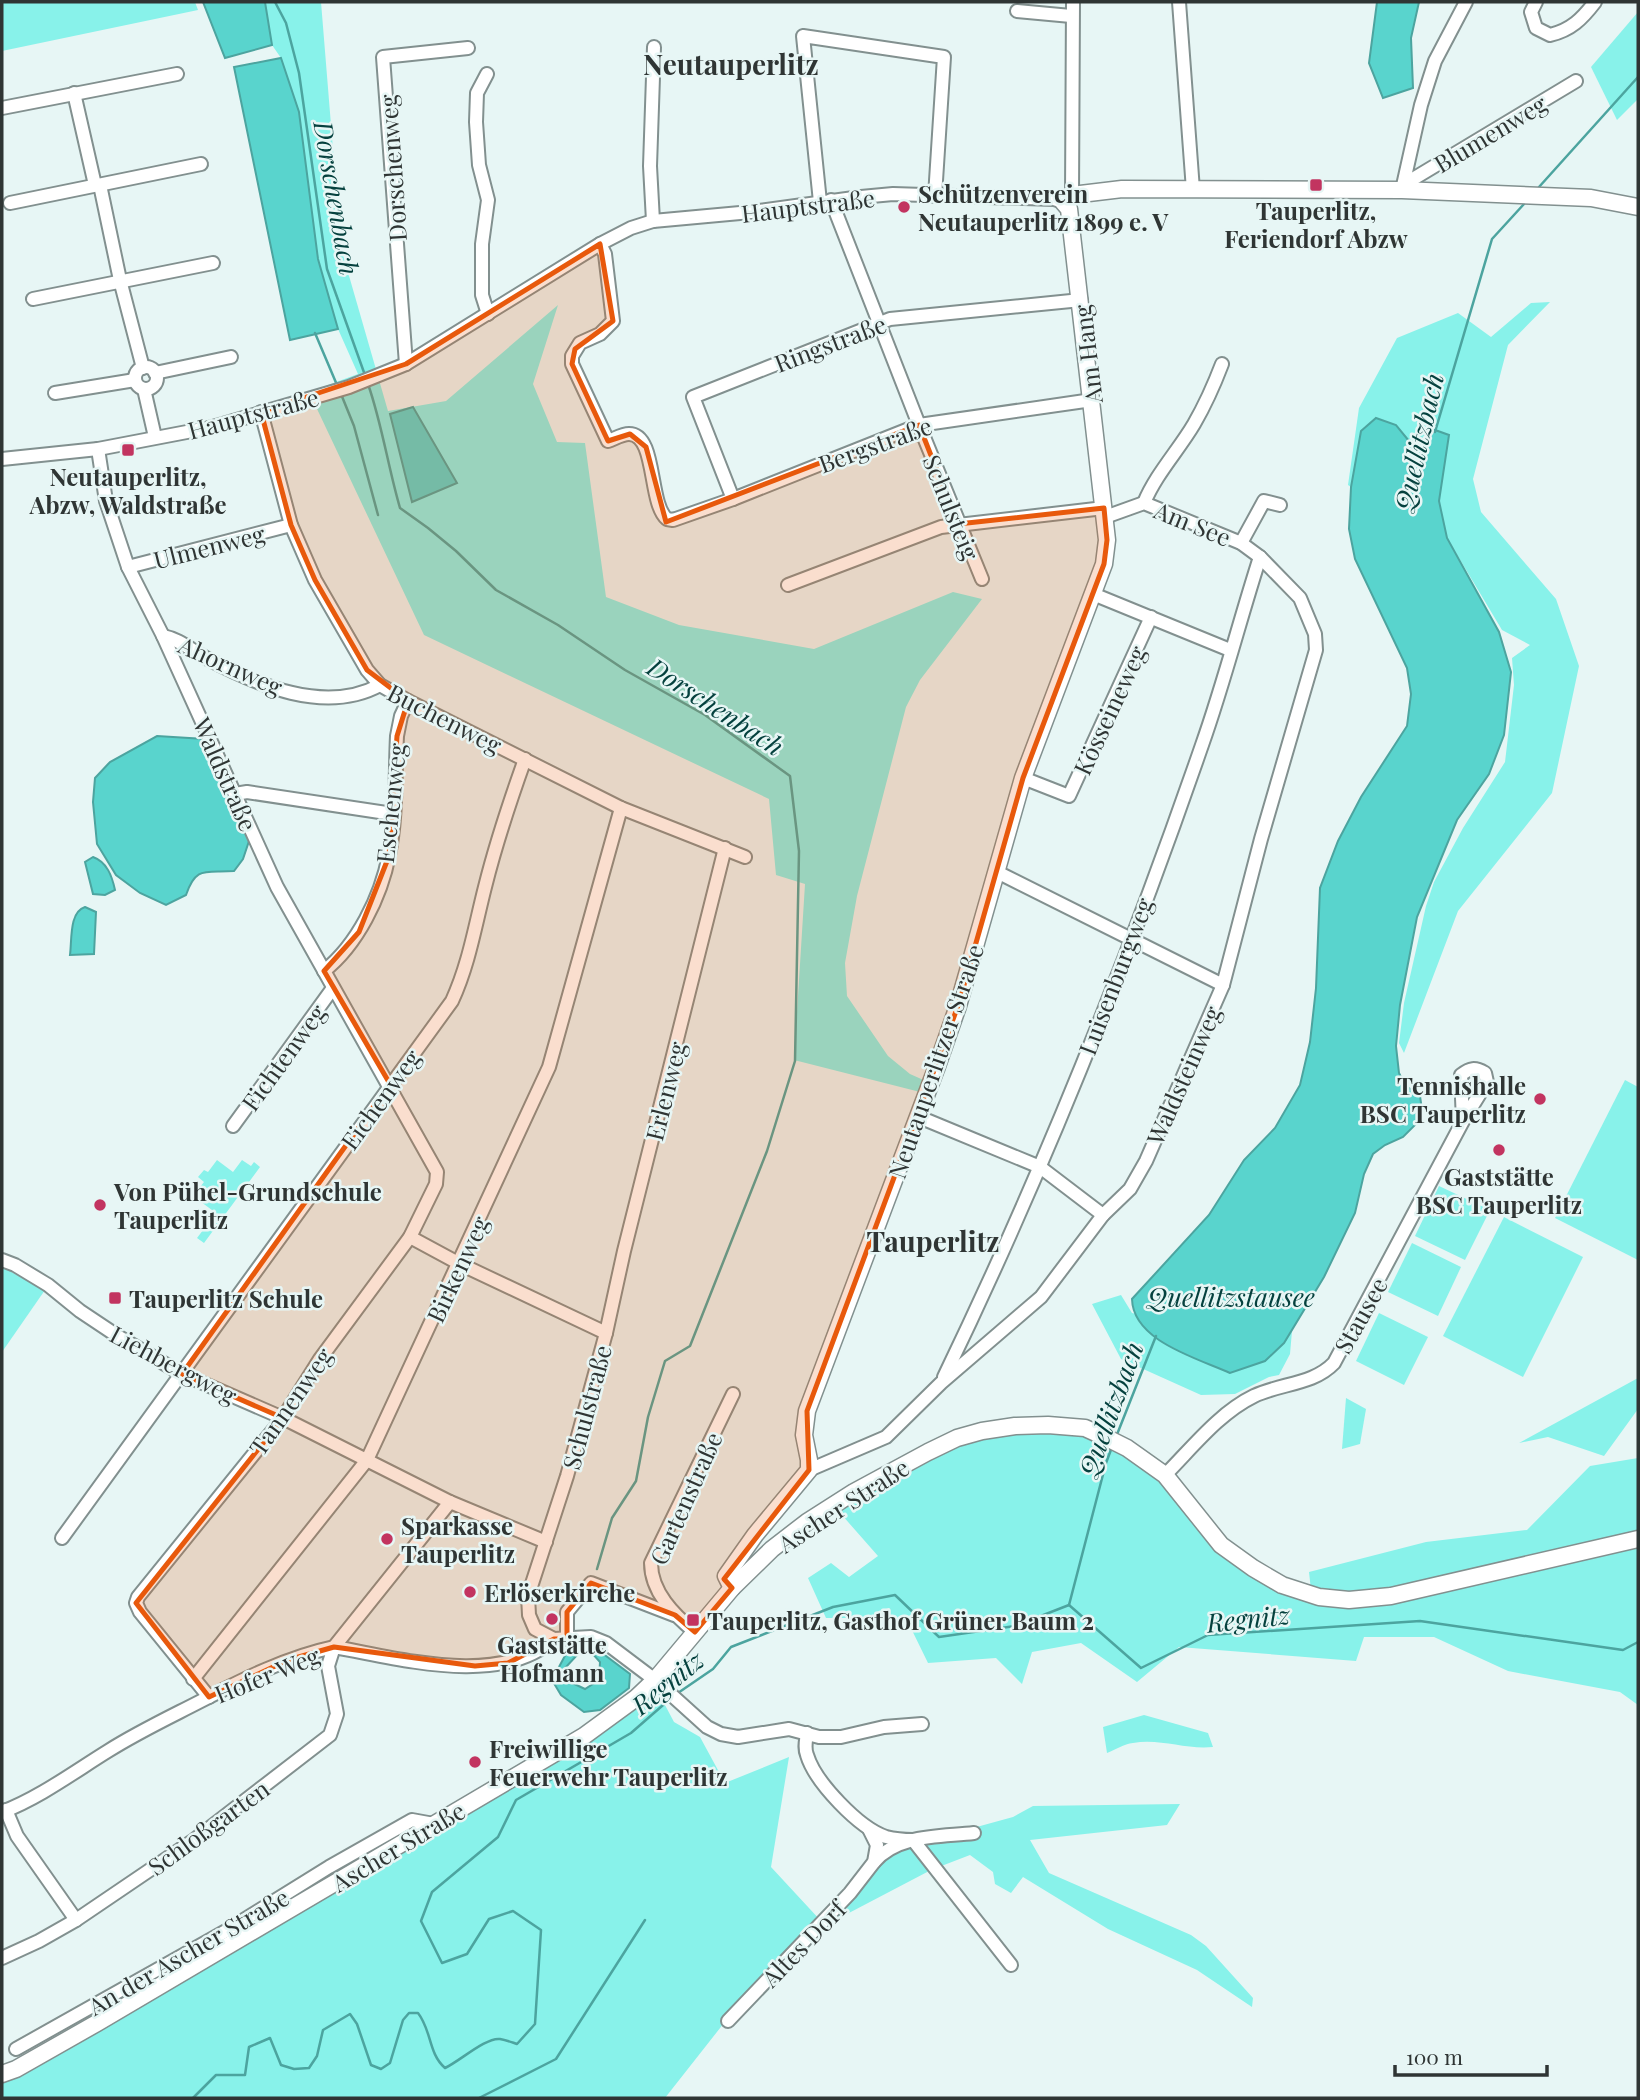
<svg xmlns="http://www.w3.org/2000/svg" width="1640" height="2100" viewBox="0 0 1640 2100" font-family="'Playfair Display',serif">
	<rect width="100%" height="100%" fill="#e7f6f5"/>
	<g fill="#88f2ea">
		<polygon points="2,2 195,2 198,10 2,51"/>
		<polygon points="265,2 321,2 341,248 388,411 446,401 558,305 533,384 557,442 585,443 606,597 679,625 814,649 953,592 982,599 920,680 906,707 857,896 845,963 847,996 888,1056 910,1074 928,1082 924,1093 794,1060 805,884 776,875 769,799 424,635 309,392 358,374 338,329 318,259 299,112 281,58 272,45"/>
		<polygon points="1638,12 1638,99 1617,120 1591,67"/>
		<polygon points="1550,302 1508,345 1473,479 1481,512 1556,599 1579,666 1552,793 1458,911 1404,1053 1399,1043 1404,1003 1426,906 1434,882 1463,828 1505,762 1514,685 1512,658 1530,645 1502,630 1447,538 1439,502 1449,435 1435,430 1421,444 1409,441 1396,425 1361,431 1351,487 1348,485 1359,408 1397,338 1458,313 1491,337 1531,303"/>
		<polygon points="1625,1080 1638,1087 1638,1260 1555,1218"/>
		<polygon points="217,1160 233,1172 242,1160 251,1166 254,1162 260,1167 204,1243 197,1238 216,1213 193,1196 204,1182 198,1177 204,1170 208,1172"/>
		<polygon points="1439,1186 1490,1210 1465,1260 1415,1236"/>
		<polygon points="1504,1217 1583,1257 1523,1377 1443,1336"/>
		<polygon points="1412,1243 1461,1267 1438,1316 1388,1292"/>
		<polygon points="2,1267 45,1290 2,1352"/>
		<polygon points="1121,1295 1132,1313 1284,1343 1292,1331 1290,1354 1279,1375 1269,1377 1235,1394 1201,1395 1121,1359 1092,1304"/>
		<polygon points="1379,1313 1428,1337 1404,1385 1356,1361"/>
		<polygon points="1638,1378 1638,1409 1604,1456 1548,1437 1519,1443"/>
		<polygon points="1346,1398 1366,1409 1360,1444 1342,1449"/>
		<polygon points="1048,1422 1129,1445 1200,1518 1253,1566 1311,1590 1309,1572 1426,1542 1527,1530 1590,1466 1638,1458 1638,1705 1620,1692 1508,1671 1434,1637 1364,1637 1356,1661 1179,1647 1137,1682 1081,1643 1032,1652 1022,1684 996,1658 928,1663 906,1618 826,1618 808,1578 831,1563 849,1577 878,1556 834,1506 927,1449"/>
		<polygon points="657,1690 674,1722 700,1737 725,1783 789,1757 771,1867 821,1921 882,1860 922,1842 1013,1817 1033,1806 1180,1804 1167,1825 1030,1840 1049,1873 1191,1935 1206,1946 1253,1998 1252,2007 1197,1970 1108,1929 1023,1877 1011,1893 995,1884 993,1872 970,1855 931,1870 826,1925 724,2023 665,2098 2,2098 2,2080 583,1741"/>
		<path d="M1144,1715L1208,1733L1213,1747C1186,1750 1160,1738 1133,1743C1124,1744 1115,1750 1107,1753L1103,1727Z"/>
	</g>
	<g fill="#59d4cd" stroke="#4ca49f" stroke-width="2" fill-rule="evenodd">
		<polygon points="203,2 265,2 272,45 225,58"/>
		<polygon points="1377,2 1419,2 1411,38 1413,88 1383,98 1369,63"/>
		<polygon points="281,58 299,112 318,259 338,329 290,340 234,67"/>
		<polygon points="413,407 457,483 412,502 390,414"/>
		<path d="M1376,418L1396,425L1409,441L1421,444L1435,430L1449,435L1439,501L1447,538L1499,632L1511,672L1504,735L1489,774L1457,820L1417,917L1400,1005L1396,1046L1399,1073L1405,1085L1420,1096L1423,1117L1403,1137L1385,1145L1373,1154L1364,1174L1355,1213L1324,1277L1284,1343L1265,1361L1230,1373C1197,1358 1133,1341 1132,1299L1209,1215L1244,1160L1275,1128L1300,1085L1310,1042L1316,988L1320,888L1338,841L1361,797L1407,726L1411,694L1407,668L1355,559L1349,529L1351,487L1361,431Z"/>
		<path d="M157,736L205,739L250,838L243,859L234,871C206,873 196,865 186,895L166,905L140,893L116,875L97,844L93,802L95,778L110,762Z"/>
		<path d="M93,857C107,862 112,876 115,890L105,895L93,894L85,862Z"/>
		<path d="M85,907L96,912L94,954L70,955C72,940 69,912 85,907Z"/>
		<path d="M577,1646L594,1647L630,1674L629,1688L600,1710L584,1712L561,1695L552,1680L567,1652ZM592,1653L600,1662L599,1680L585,1689L568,1681L565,1668L578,1654Z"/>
	</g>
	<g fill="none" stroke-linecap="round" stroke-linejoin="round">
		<g stroke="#4ca49f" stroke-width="2.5">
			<polyline points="275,2 286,23 299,73 327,269 366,378"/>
			<polyline points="1539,187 1638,77"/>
			<polyline points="315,333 337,385"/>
			<path d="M368,384C382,424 388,467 400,508L428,528L456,551L496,590L558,625L625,670L705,715L790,776L799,851L795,1061L767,1151L690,1346L665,1361L648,1417L636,1481L612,1518L597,1569"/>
			<polyline points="341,394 354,426 378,515"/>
			<polyline points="1435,432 1492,239 1524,204"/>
			<polyline points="1116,1437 1156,1336"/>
			<polyline points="1069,1605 1106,1463 1112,1447"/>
			<polyline points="675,1695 713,1669 731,1647 833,1607 895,1595 939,1637 1015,1626 1069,1605 1141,1668 1208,1635 1420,1621 1623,1650 1638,1642"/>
			<path d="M193,2098L216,2075H245L249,2047L270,2038L281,2065L294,2069L309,2068L317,2056L323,2030L350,2014L357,2024L371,2065L381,2069L390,2063L403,2020L409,2013H418C432,2031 428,2053 445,2068C460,2061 486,2037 500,2039C506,2040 511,2042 517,2044L535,2024L541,1930L513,1911L489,1919L467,1954L442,1963L421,1921L432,1892L498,1837L516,1800L631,1733L670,1699"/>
			<polyline points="479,2098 556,2059 645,1920"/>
		</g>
		<defs>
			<g id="street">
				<polyline points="1179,2 1193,190"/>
				<path d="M1536,2L1531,12L1536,28L1550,35C1571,30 1582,19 1595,2"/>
				<polyline points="1017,11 1071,16"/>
				<polyline points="487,74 477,93 476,122 479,165 488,200 482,244 482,295 488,314"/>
				<polyline points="74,93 95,185"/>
				<polyline points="2,108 177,74"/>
				<polyline points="100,185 120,280 143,368"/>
				<polyline points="1403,185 1576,81"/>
				<polyline points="1402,190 1421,105 1435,61 1466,2"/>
				<polyline points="1072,195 1073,2"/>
				<polyline points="831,200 919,425 982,579"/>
				<polyline points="820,202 803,36 944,57 935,196"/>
				<polyline points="10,203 201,164"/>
				<polyline points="653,221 650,166 654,47"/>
				<path d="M600,244L605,254L613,321L600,334L580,343L572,356V364L608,441C614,439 622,434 629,434C657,434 648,503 667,519L673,520L733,499L919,425L1092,400"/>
				<polyline points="33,299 213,263"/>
				<polyline points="406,364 383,57 468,48"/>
				<circle cx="146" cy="378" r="11"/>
				<polyline points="155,373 231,357"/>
				<polyline points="144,389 155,437"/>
				<polyline points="55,393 135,380"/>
				<polyline points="261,412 291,525 315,580 367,670 380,685 408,701 621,808 745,857"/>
				<polyline points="98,449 106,501 128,567 163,636 277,887 437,1172 436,1184 410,1237 320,1359 283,1418 138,1597 136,1603 140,1612 209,1697"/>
				<polyline points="2,459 98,449 213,427 349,387 406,364 600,244 631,228 653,221 751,212 861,197 893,194 1054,199 1063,202"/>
				<polyline points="733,499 693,397 890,319 1081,300"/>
				<path d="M1144,503C1156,474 1178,451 1194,424C1205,405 1214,385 1222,364"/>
				<polyline points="1241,543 1264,501 1280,505"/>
				<polyline points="128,567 291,525"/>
				<polyline points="788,585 941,527 1104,508"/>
				<polyline points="1093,594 1230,650"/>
				<path d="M163,636C179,639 191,650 206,658C257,685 325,715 380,685"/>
				<polyline points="1023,778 1069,796 1151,617"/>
				<polyline points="235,794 247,792 393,814"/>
				<polyline points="725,848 624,1251 606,1333 567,1476 528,1596 529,1615 535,1629 554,1639 591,1637 606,1643 655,1680 707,1727 721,1734 738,1737 789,1729 819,1737 841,1737 884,1727 922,1724"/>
				<polyline points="997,872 1223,985"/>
				<path d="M324,971C357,945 381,897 389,855C397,817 395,775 397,736L401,716L408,701"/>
				<polyline points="919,1117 1040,1167 1103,1215"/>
				<polyline points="233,1126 333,988"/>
				<polyline points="410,1237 460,1264 606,1333"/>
				<polyline points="2,1260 15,1265 48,1285 80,1311 119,1337 182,1374 283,1418 450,1502 546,1542"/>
				<path d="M944,1377C1043,1172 1128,959 1202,745C1224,683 1240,619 1260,557"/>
				<polyline points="809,1470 886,1437 941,1383 1041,1297 1103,1215 1130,1189 1146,1161 1223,985 1261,839 1316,650 1315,634 1300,598 1260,557 1241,543 1144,503 1105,517"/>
				<path d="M1165,1475C1192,1448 1219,1413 1254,1396C1281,1383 1313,1385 1334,1363L1463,1121L1487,1082L1485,1073C1475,1067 1470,1068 1461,1075L1463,1121"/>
				<path d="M62,1538L452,1001C469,964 475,926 485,887C496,843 510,801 525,759"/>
				<path d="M695,1632C674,1615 651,1592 651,1563L733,1394"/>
				<polyline points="567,1639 567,1612 591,1583 674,1615"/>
				<polyline points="193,1679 367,1460 549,1067 621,808"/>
				<path d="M807,1733C806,1741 804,1748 807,1755C815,1782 859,1828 886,1837C894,1839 904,1840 913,1840L1011,1965"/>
				<polyline points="6,1810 17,1836 76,1920"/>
				<path d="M2,1812C39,1798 74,1772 108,1751C138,1732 170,1717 201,1701C244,1679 287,1657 334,1647C399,1658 499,1688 554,1639"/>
				<path d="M874,1862C898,1834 940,1837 974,1833"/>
				<polyline points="2,1958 39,1941 76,1920 194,1840 330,1735 337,1714 328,1666 334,1647 450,1502"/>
				<polyline points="728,2021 850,1893 874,1862 877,1845 869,1829"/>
				<polyline points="16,2049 226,1931 329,1867 412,1820 434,1824"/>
			</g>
			<g id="secondary">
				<polyline points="732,1588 726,1576 755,1535 809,1470 809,1460 804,1435 807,1411 936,1069 958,1006 1023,778 1104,564 1107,540 1069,209 1063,202 1072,195 1122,189 1402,190 1591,198 1638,207"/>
				<polyline points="2,2074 16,2069 97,2023 584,1736 636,1698 655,1680 732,1588 772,1549 807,1522 854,1492 928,1452 957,1438 982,1431 1015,1426 1048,1425 1085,1428 1107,1438 1127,1448 1165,1475 1221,1545 1253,1568 1282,1585 1319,1597 1349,1600 1391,1596 1638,1539"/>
			</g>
		</defs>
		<use href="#street" stroke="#82908f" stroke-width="16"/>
		<use href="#secondary" stroke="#82908f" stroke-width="19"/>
		<use href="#street" stroke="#fff" stroke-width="12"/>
		<use href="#secondary" stroke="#fff" stroke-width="16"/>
	</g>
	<path fill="#e8590c" fill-opacity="0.2" stroke="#e8590c" stroke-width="5" stroke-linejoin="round" d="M600,244L613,321L575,349L572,364L608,441L630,434L646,447L666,522L919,425L958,524L1104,508L1107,540L1104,564L1023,778L958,1006L807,1411L809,1470L724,1579L732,1588L695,1632L675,1615L591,1583L567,1612V1639H554L508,1663L475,1666L334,1647L288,1660L209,1697L136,1603L283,1418L182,1374L390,1084L324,971L359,932L389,856L397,736L408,701L367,670L315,580L291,525L261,412L406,364Z"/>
	<g fill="#c23460" stroke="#e7f6f5" stroke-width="2.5">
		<rect x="1309" y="178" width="14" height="14" rx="3.5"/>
		<circle cx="904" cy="207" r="7"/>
		<rect x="121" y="443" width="14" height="14" rx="3.5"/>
		<circle cx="1540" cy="1099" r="7"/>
		<circle cx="1499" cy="1150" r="7"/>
		<circle cx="100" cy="1205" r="7"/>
		<rect x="108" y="1291" width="14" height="14" rx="3.5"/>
		<circle cx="387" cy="1539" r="7"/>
		<circle cx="470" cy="1592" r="7"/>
		<circle cx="552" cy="1619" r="7"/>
		<rect x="686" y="1613" width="14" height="14" rx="3.5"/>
		<circle cx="475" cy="1762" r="7"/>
	</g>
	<g text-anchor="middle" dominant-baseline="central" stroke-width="5" stroke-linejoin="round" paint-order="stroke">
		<g font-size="24" fill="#2f3534" stroke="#e7f6f5">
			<text transform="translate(1490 133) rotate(-31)">Blumenweg</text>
			<text transform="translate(392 168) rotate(-94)">Dorschenweg</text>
			<text transform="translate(808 205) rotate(-7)">Hauptstraße</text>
			<text transform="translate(830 343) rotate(-21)">Ringstraße</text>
			<text transform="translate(1087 354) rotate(-97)">Am Hang</text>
			<text transform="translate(253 413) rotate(-15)">Hauptstraße</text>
			<text transform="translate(875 444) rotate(-20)">Bergstraße</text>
			<text transform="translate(952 507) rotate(68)">Schulsteig</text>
			<text transform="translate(1193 523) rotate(22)">Am See</text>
			<text transform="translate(209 546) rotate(-14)">Ulmenweg</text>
			<text transform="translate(231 665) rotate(24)">Ahornweg</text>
			<text transform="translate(1109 710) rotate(-65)">Kösseineweg</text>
			<text transform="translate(445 718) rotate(27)">Buchenweg</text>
			<text transform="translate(226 774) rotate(66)">Waldstraße</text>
			<text transform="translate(390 803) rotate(-84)">Eschenweg</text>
			<text transform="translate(1115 976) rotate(-69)">Luisenburgweg</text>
			<text transform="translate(283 1057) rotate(-54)">Fichtenweg</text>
			<text transform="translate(935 1061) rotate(-71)">Neutauperlitzer Straße</text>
			<text transform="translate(1183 1075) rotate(-66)">Waldsteinweg</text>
			<text transform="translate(665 1091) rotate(-76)">Erlenweg</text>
			<text transform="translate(380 1099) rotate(-54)">Eichenweg</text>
			<text transform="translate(457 1269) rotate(-65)">Birkenweg</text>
			<text transform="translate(1360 1315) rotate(-61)">Stausee</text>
			<text transform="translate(174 1364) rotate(28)">Liehbergweg</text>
			<text transform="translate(290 1401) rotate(-55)">Tannenweg</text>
			<text transform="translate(586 1407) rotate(-75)">Schulstraße</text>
			<text transform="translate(685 1498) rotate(-66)">Gartenstraße</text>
			<text transform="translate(843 1505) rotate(-33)">Ascher Straße</text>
			<text transform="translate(267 1674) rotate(-22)">Hofer Weg</text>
			<text transform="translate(208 1827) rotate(-36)">Schloßgarten</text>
			<text transform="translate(398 1846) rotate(-31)">Ascher Straße</text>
			<text transform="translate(803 1943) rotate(-46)">Altes Dorf</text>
			<text transform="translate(188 1951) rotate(-30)">An der Ascher Straße</text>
		</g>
		<g font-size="24" font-weight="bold" fill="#2f3534" stroke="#e7f6f5" text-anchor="start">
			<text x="918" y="193">Schützenverein<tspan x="918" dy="28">Neutauperlitz 1899 e. V</tspan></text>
			<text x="1316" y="210" text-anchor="middle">Tauperlitz,<tspan x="1316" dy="28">Feriendorf Abzw</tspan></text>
			<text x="128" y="476" text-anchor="middle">Neutauperlitz,<tspan x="128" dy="28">Abzw, Waldstraße</tspan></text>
			<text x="1526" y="1085" text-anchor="end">Tennishalle<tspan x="1526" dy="28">BSC Tauperlitz</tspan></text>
			<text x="1499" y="1176" text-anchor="middle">Gaststätte<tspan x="1499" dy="28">BSC Tauperlitz</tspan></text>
			<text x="114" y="1191">Von Pühel-Grundschule<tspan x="114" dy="28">Tauperlitz</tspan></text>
			<text x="129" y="1298">Tauperlitz Schule</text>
			<text x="401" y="1525">Sparkasse<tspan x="401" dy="28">Tauperlitz</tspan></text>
			<text x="484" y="1592">Erlöserkirche</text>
			<text x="707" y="1620">Tauperlitz, Gasthof Grüner Baum 2</text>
			<text x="552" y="1644" text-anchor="middle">Gaststätte<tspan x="552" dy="28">Hofmann</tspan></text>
			<text x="489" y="1748">Freiwillige<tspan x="489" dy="28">Feuerwehr Tauperlitz</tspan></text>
		</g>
		<g font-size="26" font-style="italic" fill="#05413e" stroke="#e7f6f5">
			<text transform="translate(337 198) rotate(80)">Dorschenbach</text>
			<text transform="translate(1418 442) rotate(-77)">Quellitzbach</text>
			<text transform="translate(716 706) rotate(33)">Dorschenbach</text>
			<text x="1231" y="1296">Quellitzstausee</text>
			<text transform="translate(1110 1409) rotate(-70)">Quellitzbach</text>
			<text transform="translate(1248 1618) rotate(-6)">Regnitz</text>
			<text transform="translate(667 1682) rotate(-39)">Regnitz</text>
		</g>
		<g font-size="28" font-weight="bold" fill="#2f3534" stroke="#e7f6f5">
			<text x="731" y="63">Neutauperlitz</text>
			<text x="933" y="1240">Tauperlitz</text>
		</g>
	</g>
	<rect width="1640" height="2100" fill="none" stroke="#2f3534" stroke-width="7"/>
	<path d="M1395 2065v10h152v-10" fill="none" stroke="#2f3534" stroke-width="3.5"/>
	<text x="1406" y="2065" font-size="21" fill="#2f3534" stroke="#e7f6f5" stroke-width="5" paint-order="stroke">100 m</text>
</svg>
